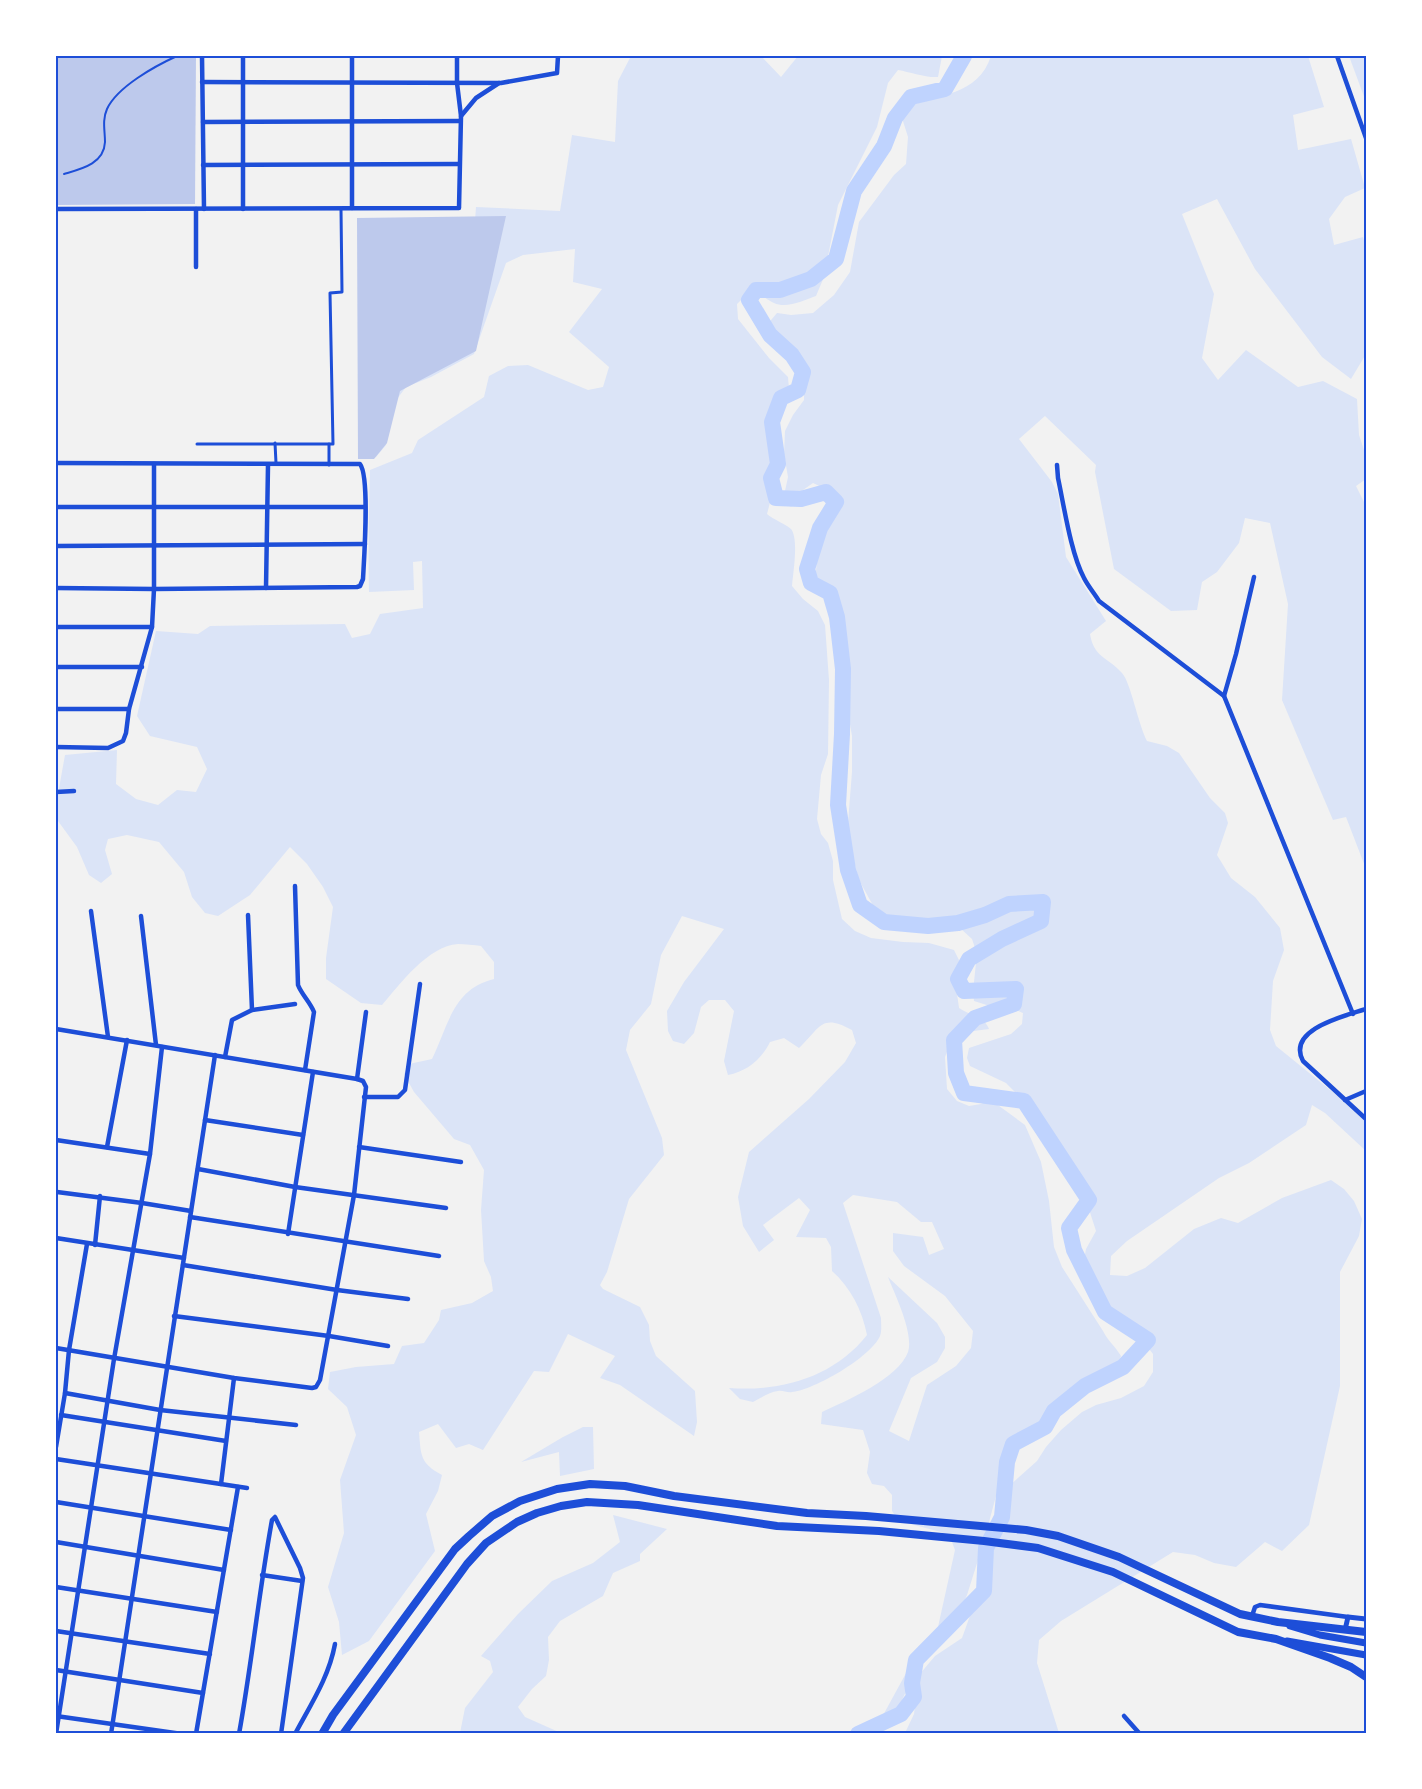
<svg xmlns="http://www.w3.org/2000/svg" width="1422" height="1789" viewBox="0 0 1422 1789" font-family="Lato,sans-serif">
	<rect width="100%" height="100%" fill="#f2f2f2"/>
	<g fill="#dbe4f7">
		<path d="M631,56H761L781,77L798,56H942L938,77C926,78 910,72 898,70L888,83L877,127L838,205L824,277L816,296C804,300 787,309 774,303C760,296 766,294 748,293L737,304L738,319L769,358L788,377L789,389L775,405L767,421L770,460L774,487L767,514C774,520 786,524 791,529C799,539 793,573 792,586L803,599L818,611L825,625L829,680L828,754L821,775L817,819L821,834L828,843L833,861V880L842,919L855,931L871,938L903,942L929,943L954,950L959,960L956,987L959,1008C969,1015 985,1017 989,1029L966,1032L951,1042L945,1057L947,1089L957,1101L969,1106L981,1104L991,1100L1025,1125L1041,1162L1049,1201L1054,1247L1062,1267L1103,1331C1108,1341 1115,1346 1121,1356L1116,1371L1107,1382L1054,1409L1011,1448L1005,1462L984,1541L967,1595L953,1626L920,1662L902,1700L891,1716L875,1730L917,1653L938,1627L955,1550L950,1537L941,1532L899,1521L892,1511V1495L884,1486L872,1484L867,1473L870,1452L863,1430L821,1424L822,1412C846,1401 899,1378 908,1352C914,1333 895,1295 888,1277L937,1323L945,1337V1348L937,1362L911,1378L889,1431L909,1441L927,1385L956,1366L971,1348L973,1331L945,1296L904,1266L893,1251V1233L923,1237L929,1255L944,1249L932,1222H921L897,1202L853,1195L843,1203L881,1318C881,1323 882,1331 880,1336C871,1357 814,1390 792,1392C787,1393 783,1390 778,1391C769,1392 761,1398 753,1402L740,1399L729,1388C781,1392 834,1377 867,1335C862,1310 851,1288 832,1271L831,1247L826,1238L796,1237L810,1210L799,1198L763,1225L774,1240L759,1252L743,1226L738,1197L749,1152L809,1099L845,1062L856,1043L852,1030C821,1013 821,1027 799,1048L784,1038L770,1042C761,1060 747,1071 728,1075L724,1061L734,1011L725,1000H709L701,1007L694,1033L684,1044L673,1041L668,1031L667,1011L684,982L724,929L682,916L661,955L651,1004L630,1030L626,1050L662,1138L664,1155L629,1199L607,1272L600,1285L603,1289L640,1307L649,1325L650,1341L656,1356L695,1391L697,1422L694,1436L620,1385L600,1378L615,1356L568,1334L549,1372L534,1371L483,1450L469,1444L456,1448L438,1424L419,1432C421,1456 420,1463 442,1475L438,1491L426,1514L435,1551L369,1641L342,1655L339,1622L328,1587L344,1533L340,1480L356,1435L347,1407L328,1389L330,1372L356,1367L394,1364L402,1346L424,1343L439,1320L441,1310L472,1303L493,1291L491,1277L484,1261L481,1210L484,1170L470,1145L454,1139L414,1092L404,1074L409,1064L432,1059C449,1024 453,989 494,979V962L481,946C474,945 465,944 458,944C428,946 400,984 382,1005L361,1003L326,979V958L333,907L323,887L307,864L290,847L250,895L218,916L205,913L192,897L184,872L159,842L127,835L108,839L105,850L112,874L101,883L89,875L77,847L58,821V794L65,755L117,750L116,784L136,799L158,805L177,790L196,792L207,769L197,747L150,736L137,716L156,631L198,634L210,626L345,624L352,638L370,634L380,614L423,608L422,561L413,562L414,590L369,592C368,551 369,511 370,470L412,453L418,440L484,397L489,376L508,366L528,365L588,390L603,387L609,367L569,332L602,289L573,282L575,249L523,255L506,263L474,354L431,377L406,387L397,399L386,445L376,457L367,459L365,312L475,221L476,207L560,211L572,135L615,142L618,81Z"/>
		<path d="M991,56H1308L1324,107L1293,115L1298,150L1351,139L1365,188L1345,197L1329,219L1334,245L1363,237L1366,247V354L1351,379L1322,357L1255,269L1217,199L1182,214L1214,294L1202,358L1218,380L1246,350L1298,387L1323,381L1357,399L1359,435L1366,456V479L1356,486L1366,506V869L1346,817L1333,820L1282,700L1288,604L1270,523L1245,518L1239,543L1217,572L1202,582L1197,610L1171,611L1114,569L1095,472L1096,465L1045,416L1019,439L1052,482L1058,494L1066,557L1106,621L1090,634C1094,658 1108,657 1122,673C1131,683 1138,724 1147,741L1167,746L1179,753L1210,798L1225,813L1228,823L1217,855L1231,878L1255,897L1280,928L1284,950L1273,981L1270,1030L1276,1046L1366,1119V1151L1325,1113L1312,1105L1306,1125L1249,1163L1219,1178L1127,1241L1111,1256L1110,1275L1127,1276L1145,1268L1194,1229L1221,1218L1238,1223L1282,1198L1331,1180L1344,1189L1354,1201L1362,1219L1359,1236L1340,1272V1386L1309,1525L1282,1551L1265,1542L1236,1567L1214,1563L1195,1555L1173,1552L1061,1621L1039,1640L1037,1663L1059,1733H905L914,1714L919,1675L935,1656L962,1638L999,1535L1009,1486L1037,1461L1046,1447L1061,1430L1082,1412L1096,1405L1121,1398L1144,1386L1153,1372V1354L1137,1333L1116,1319L1102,1295L1089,1282L1083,1265L1086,1249L1096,1231L1086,1200L1018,1095L1006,1083L970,1066L967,1058L969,1048L1011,1034L1022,1024L1023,1013L1007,1006L993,1007L974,1001L973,991L977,954L972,939L960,928L909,923L876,911L859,880L847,835L852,772V736L847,707L842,647L843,637L839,610L821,595L815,579L819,543L829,528L832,502L828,490L813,483L803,490L791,507L787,502L785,491L788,477L784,454L785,431L793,415L804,400V387L766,326L777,313L791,315L813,313L834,295L850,272L859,222L894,175L906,164L908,137L902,118L904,108C938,94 978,96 991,56Z"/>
		<polygon points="1349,56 1366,56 1366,102"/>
		<polygon points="583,1427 593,1427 594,1469 560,1476 559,1452 521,1462 563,1437"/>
		<polygon points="613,1515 667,1529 640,1554 640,1561 613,1573 603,1596 560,1621 548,1637 549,1660 546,1676 532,1689 518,1707 525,1717 561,1733 460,1733 465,1708 493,1672 490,1661 481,1656 518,1614 552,1581 593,1563 620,1542"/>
	</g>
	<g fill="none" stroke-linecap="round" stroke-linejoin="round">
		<polyline stroke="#bfd3fe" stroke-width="16" points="858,1734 901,1714 914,1697 912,1683 916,1660 984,1591 986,1548 1002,1517 1007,1462 1013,1444 1045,1427 1054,1411 1085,1386 1123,1367 1148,1340 1105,1312 1074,1250 1069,1228 1089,1200 1024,1101 964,1093 956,1073 954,1040 975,1018 1014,1004 1016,989 964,991 958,979 969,959 1002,939 1041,921 1043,902 1009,904 985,915 958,923 928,926 884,922 860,905 848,870 838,805 842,734 843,669 837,617 830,593 811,583 807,569 820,528 836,502 826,492 801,499 776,498 771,478 778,464 772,422 781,398 798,390 803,372 792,355 770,335 749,300 756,290 780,290 811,279 836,259 854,191 884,146 895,118 911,97 945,89 964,56"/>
	</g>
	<g fill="#bdc9ec">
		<polygon points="56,56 196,56 195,204 56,205"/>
		<polygon points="506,216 476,351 400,391 387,443 374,459 358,459 357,218"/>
	</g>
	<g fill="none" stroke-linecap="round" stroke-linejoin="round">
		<path stroke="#1d4ed8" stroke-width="2" d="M64,174C81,169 104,164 105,142C105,131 102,120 107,109C117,87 155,66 177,56"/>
		<g stroke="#1d4ed8" stroke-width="3">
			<polyline points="275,443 276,463"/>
			<polyline points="197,444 333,444 330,293 342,292 341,209"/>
			<polyline points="329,444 329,465"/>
		</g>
		<g stroke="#1d4ed8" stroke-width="4.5">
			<polyline points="202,56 204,209"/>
			<polyline points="1337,56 1366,138"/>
			<polyline points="202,82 501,83 557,73 558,56"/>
			<polyline points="461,116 476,98 499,83"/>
			<polyline points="203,122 460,121"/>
			<polyline points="203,165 459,164"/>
			<polyline points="352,208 352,56"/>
			<polyline points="56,209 459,208 461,116 457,83 457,56"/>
			<polyline points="196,209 196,267"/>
			<polyline points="243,209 243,56"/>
			<path d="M56,463L360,464C370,477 364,559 363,579L360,586L357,587L154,589L56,588"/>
			<path d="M1057,465L1058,478C1064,506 1071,554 1084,578C1088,586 1094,593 1099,601L1224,696"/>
			<polyline points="56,507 365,507"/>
			<polyline points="56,546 365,544"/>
			<polyline points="1254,577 1236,654 1224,696 1353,1014"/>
			<polyline points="266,588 268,465"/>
			<polyline points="56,627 152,627"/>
			<polyline points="56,667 142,667"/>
			<polyline points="56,709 129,709"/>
			<polyline points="56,747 108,748 123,741 126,733 129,709 152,627 154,589 154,464"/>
			<polyline points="56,792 74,791"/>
			<path d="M295,886L298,985C302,995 310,1002 314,1012L305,1070"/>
			<polyline points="91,911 108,1037"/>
			<polyline points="248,915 252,1010"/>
			<polyline points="141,916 156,1045"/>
			<path d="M1366,1009C1345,1016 1286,1029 1303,1061L1366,1119"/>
			<polyline points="56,1029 357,1079 363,1081 366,1087 354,1195 320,1380 316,1387 312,1388 234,1378 56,1348"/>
			<polyline points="225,1057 232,1020 252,1010 295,1004"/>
			<polyline points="357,1079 366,1012"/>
			<polyline points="364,1097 398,1097 405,1090 420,984"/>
			<polyline points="1345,1100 1366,1091"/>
			<polyline points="205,1120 303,1135"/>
			<polyline points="56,1140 150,1154"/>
			<polyline points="107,1147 127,1040"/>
			<polyline points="359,1147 461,1162"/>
			<polyline points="198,1169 295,1187 446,1208"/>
			<polyline points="57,1192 142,1203 191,1211"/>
			<polyline points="190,1217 439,1256"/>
			<polyline points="288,1234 313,1072"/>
			<polyline points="56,1238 184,1258"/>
			<polyline points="95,1245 100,1196"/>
			<polyline points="183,1265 337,1290 408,1299"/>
			<polyline points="174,1316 329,1336 388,1346"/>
			<polyline points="65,1393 160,1410 296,1425"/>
			<polyline points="61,1415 226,1441"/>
			<polyline points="56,1447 65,1393 69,1350 87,1244"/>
			<polyline points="56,1459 247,1488"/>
			<polyline points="221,1484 234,1378"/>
			<polyline points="56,1502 231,1530"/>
			<polyline points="56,1542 224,1570"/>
			<polyline points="262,1575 302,1581"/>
			<polyline points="56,1587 217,1612"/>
			<polyline points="1252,1616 1255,1607 1260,1605 1348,1617"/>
			<polyline points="56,1631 210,1654"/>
			<polyline points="56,1670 203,1693"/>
			<polyline points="56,1716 182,1734"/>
			<polyline points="1124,1716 1140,1734"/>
			<polyline points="56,1734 114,1359 150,1154 162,1047"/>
			<polyline points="111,1734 215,1055"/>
			<polyline points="196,1734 238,1487"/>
			<path d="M239,1734C252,1662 259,1591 272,1520L275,1517L300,1568L303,1578L281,1734"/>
			<path d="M295,1734C311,1704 329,1677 335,1644"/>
		</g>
		<polyline stroke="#1d4ed8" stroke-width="5" points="1345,1630 1348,1617 1366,1619"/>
		<g stroke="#1d4ed8" stroke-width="7">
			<polyline points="1290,1626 1320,1635 1366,1643"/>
			<polyline points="1287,1641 1366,1655"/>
		</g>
		<g stroke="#1d4ed8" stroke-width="8">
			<polyline points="322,1734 333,1715 455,1549 469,1536 492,1516 520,1501 557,1489 590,1484 625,1486 674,1496 807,1513 866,1516 1026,1530 1058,1536 1119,1557 1240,1614 1278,1622 1366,1632"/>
			<polyline points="343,1734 467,1564 486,1543 517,1522 537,1513 561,1506 587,1502 638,1505 777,1526 879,1531 984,1541 1038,1548 1113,1572 1238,1632 1276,1639 1330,1658 1351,1667 1366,1677"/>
		</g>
	</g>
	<rect width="1422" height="1789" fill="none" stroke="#ffffff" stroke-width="114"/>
	<rect x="57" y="57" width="1308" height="1675" fill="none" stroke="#1d4ed8" stroke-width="2"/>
</svg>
